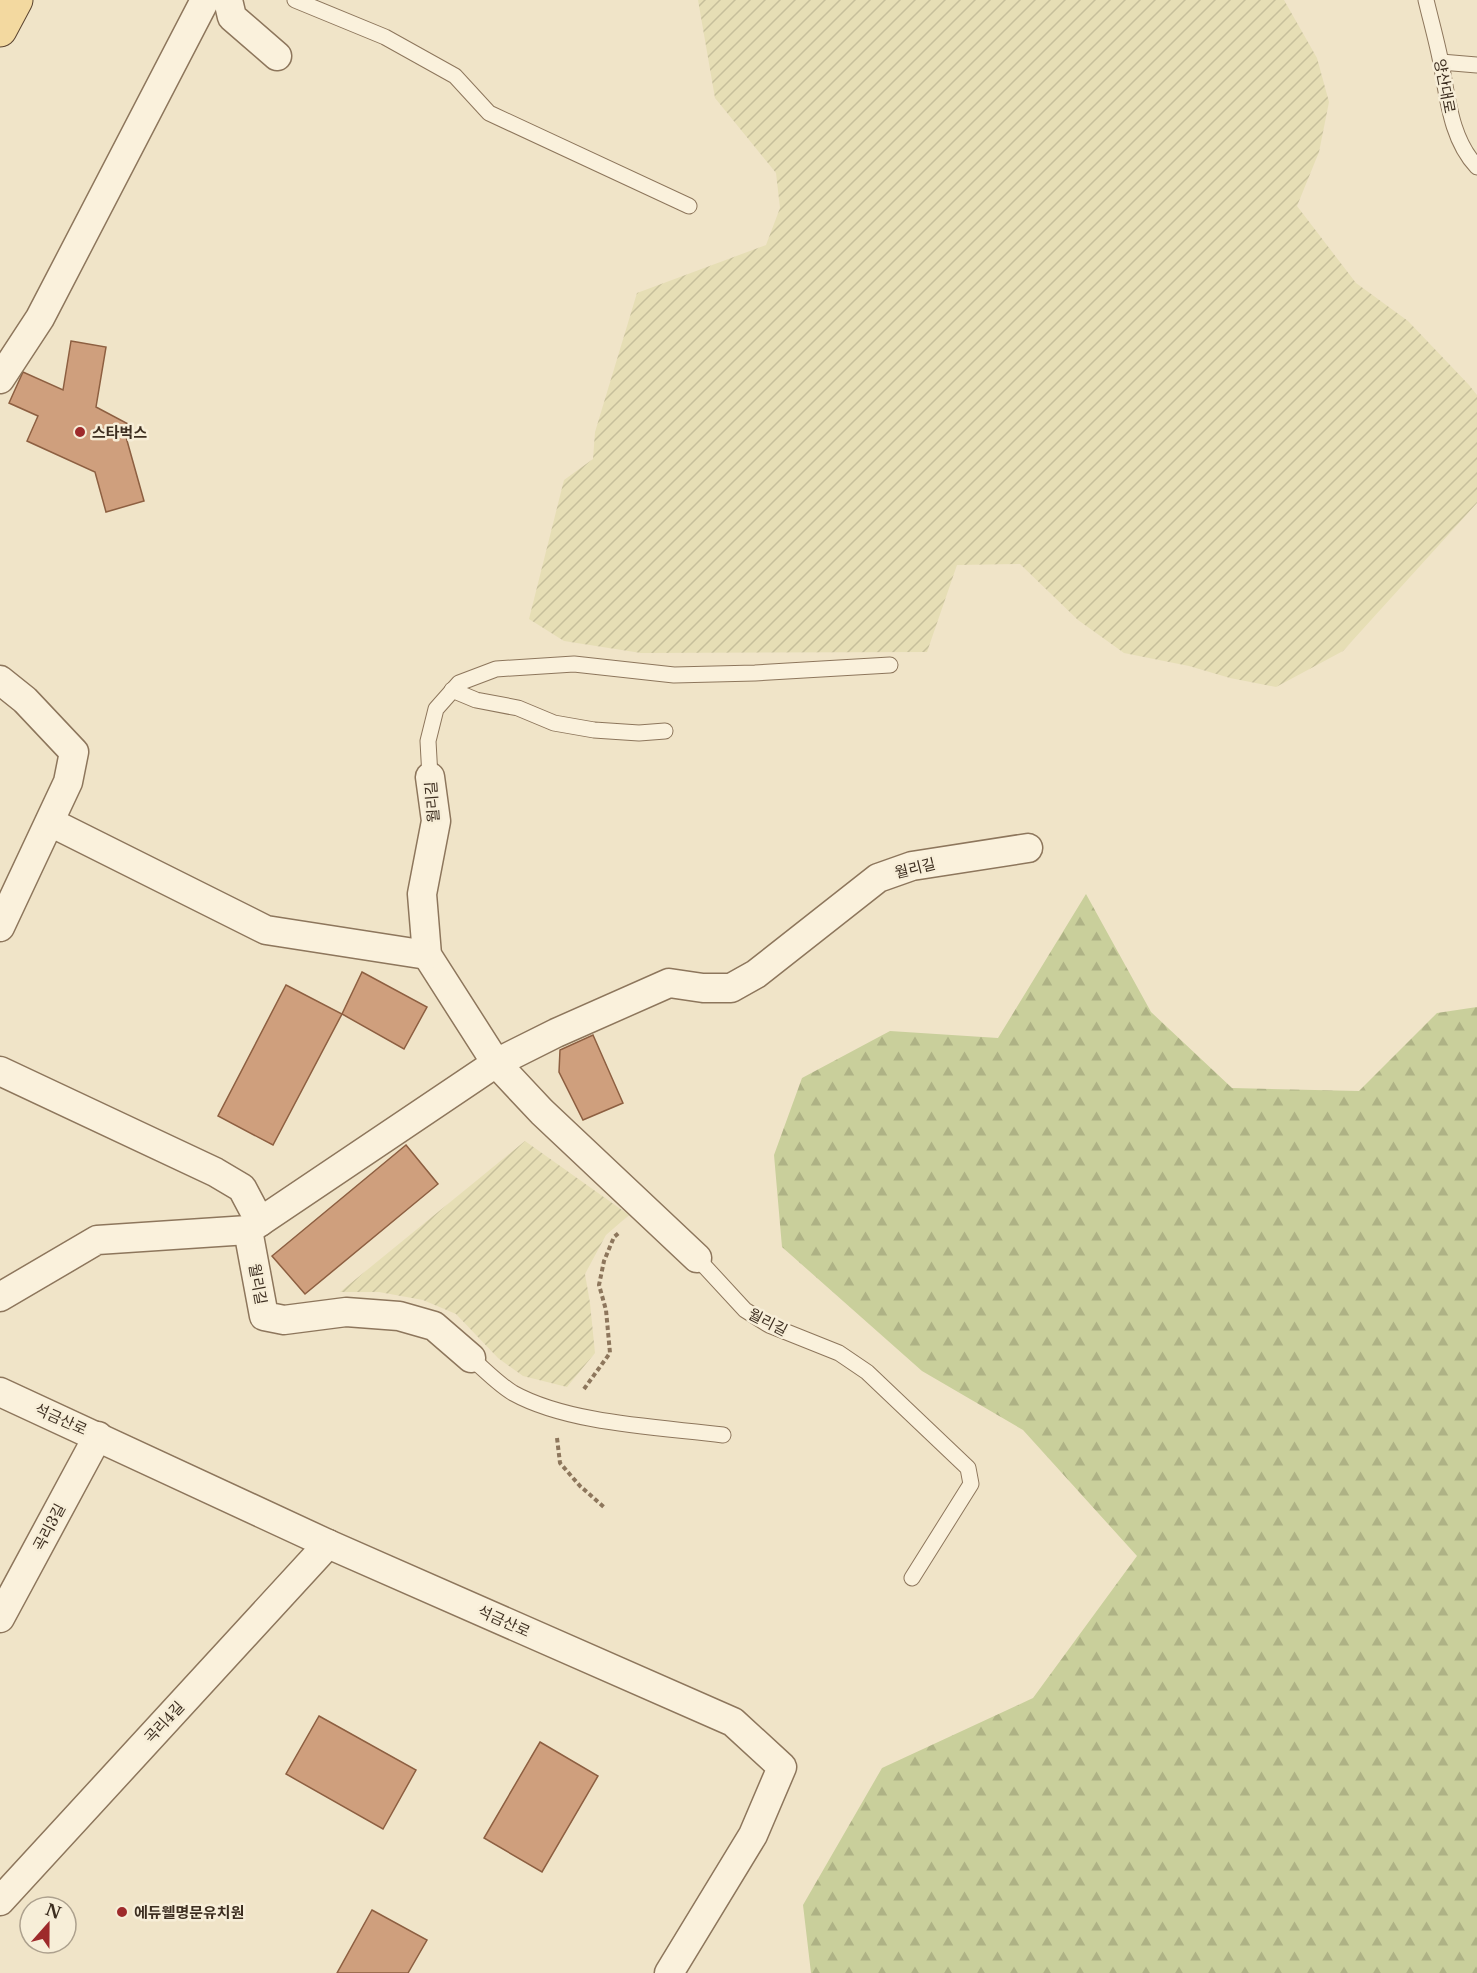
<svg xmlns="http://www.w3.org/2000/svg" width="1477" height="1973" viewBox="0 0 1477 1973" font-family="'Libre Baskerville','Noto Sans KR',serif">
	<defs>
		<pattern id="farmland-furrows" width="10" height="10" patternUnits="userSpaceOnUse" patternTransform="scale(1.5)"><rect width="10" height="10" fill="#e6deb5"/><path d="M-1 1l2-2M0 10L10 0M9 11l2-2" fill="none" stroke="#c6bf9b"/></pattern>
		<pattern id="forest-firs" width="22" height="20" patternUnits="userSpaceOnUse" patternTransform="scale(1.5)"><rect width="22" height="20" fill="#c9cf9b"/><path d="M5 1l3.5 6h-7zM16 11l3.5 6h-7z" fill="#aeb285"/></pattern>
	</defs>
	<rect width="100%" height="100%" fill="#f0e4c8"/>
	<g fill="url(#farmland-furrows)">
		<polygon points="698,0 1284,0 1317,58 1329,102 1319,152 1297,206 1356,283 1408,321 1469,385 1477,395 1477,503 1343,651 1276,687 1230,678 1189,666 1124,653 1078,620 1020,564 957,565 927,652 641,653 564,641 529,619 564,480 593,459 595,432 637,293 766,245 780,208 776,173 715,98"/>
		<polygon points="525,1141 629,1215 606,1235 585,1274 590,1303 595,1353 567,1387 523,1376 498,1358 456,1314 423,1300 379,1292 340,1292"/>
	</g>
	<polygon fill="url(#forest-firs)" points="1086,894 1151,1012 1232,1088 1359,1091 1437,1013 1477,1007 1477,1973 811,1973 803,1905 882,1768 1033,1698 1137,1556 1023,1430 922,1371 782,1247 774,1155 802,1078 890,1031 998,1038"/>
	<g fill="#cf9f7d" stroke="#8d5f41" stroke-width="1.5">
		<polygon points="71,341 106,347 96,407 132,426 126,437 144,501 106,512 95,472 27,441 38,416 9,403 23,372 63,390"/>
		<polygon points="362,972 427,1007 404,1049 342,1014"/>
		<polygon points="286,985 342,1014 273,1145 218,1116"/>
		<polygon points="593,1035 623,1103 583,1120 559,1072 560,1050"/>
		<polygon points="406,1145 438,1184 305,1294 272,1256"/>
		<polygon points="319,1716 416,1770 383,1829 286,1774"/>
		<polygon points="540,1742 598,1776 542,1872 484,1838"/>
		<polygon points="372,1910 427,1940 408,1973 337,1973"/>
	</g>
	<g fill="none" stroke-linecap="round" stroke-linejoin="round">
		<defs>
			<g id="lane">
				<polyline points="295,0 385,37 455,76 489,113 689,206"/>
				<path d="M1426,0C1431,21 1437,42 1441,63C1448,100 1451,139 1477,167"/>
				<polyline points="1441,62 1477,65"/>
				<polyline points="452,690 476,700 518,708 554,723 594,730 639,733 665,731"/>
				<polyline points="430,777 428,741 436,709 459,683 496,669 574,664 674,675 755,673 890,665"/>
				<polyline points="697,1258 745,1310 769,1325 839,1353 867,1372 968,1468 971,1484 912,1578"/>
				<path d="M471,1358C484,1369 498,1384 513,1393C569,1424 659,1427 723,1435"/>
			</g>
			<g id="street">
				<polyline points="228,0 232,17 277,56"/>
				<polyline points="0,379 40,318 205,0"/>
				<polyline points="0,680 25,700 74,752 68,782 0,927"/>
				<polyline points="430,777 436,821 422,894 427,955 496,1063 542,1112 697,1258"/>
				<polyline points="50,822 266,930 427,955"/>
				<polyline points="0,1071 215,1172 242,1188 260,1222"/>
				<polyline points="248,1230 264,1316 284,1320 346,1312 399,1316 434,1326 471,1358"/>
				<polyline points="0,1297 97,1240 248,1230 496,1063 556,1033 669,983 703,988 731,988 756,974 878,878 912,866 1028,848"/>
				<polyline points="0,1392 328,1544 733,1722 782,1767 753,1835 669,1973"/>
				<polyline points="0,1618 98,1436"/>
				<polyline points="0,1901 328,1544"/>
			</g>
			<polyline id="primary" points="0,30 16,0"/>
		</defs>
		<use href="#lane" stroke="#8d765c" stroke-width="17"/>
		<use href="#street" stroke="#8d765c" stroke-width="31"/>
		<use href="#primary" stroke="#5b4430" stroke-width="35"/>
		<g stroke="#8d765c" stroke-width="4" stroke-dasharray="4.5 3" stroke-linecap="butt">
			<polyline points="584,1389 610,1353 606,1310 599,1285 604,1261 614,1237 620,1232"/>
			<polyline points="557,1438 560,1463 580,1486 605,1508"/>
		</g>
		<use href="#lane" stroke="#faf1dc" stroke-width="15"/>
		<use href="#street" stroke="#faf1dc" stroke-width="28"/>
		<use href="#primary" stroke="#f3d9a0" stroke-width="33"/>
	</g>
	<g fill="#9e2a2b" stroke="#f7eed8" stroke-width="2">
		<circle cx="80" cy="432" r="6"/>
		<circle cx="122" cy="1912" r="6"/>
	</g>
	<g text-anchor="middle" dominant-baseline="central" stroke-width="5" stroke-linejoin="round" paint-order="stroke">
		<g font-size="15" fill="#3d2e20" stroke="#f7eed8">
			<text transform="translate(1445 86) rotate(79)">양산대로</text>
			<text transform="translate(432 802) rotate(-94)">월리길</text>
			<text transform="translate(915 868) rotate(-14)">월리길</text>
			<text transform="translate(258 1284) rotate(80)">월리길</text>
			<text transform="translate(768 1322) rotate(27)">월리길</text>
			<text transform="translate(61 1419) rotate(24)">석금산로</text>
			<text transform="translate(49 1527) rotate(-62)">곡리3길</text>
			<text transform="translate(504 1621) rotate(24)">석금산로</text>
			<text transform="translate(164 1722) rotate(-47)">곡리4길</text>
		</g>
		<g font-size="15" font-weight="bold" fill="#3d2e20" stroke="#f7eed8" text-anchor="start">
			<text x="92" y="432">스타벅스</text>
			<text x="134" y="1912">에듀웰명문유치원</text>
		</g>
	</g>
	<g transform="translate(48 1925) rotate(21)"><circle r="28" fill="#f7eed8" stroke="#ada18e" stroke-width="1.5"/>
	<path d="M0-4.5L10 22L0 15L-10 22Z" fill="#9e2a2b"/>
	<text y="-9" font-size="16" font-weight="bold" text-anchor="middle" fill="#3d2e20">N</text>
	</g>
</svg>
